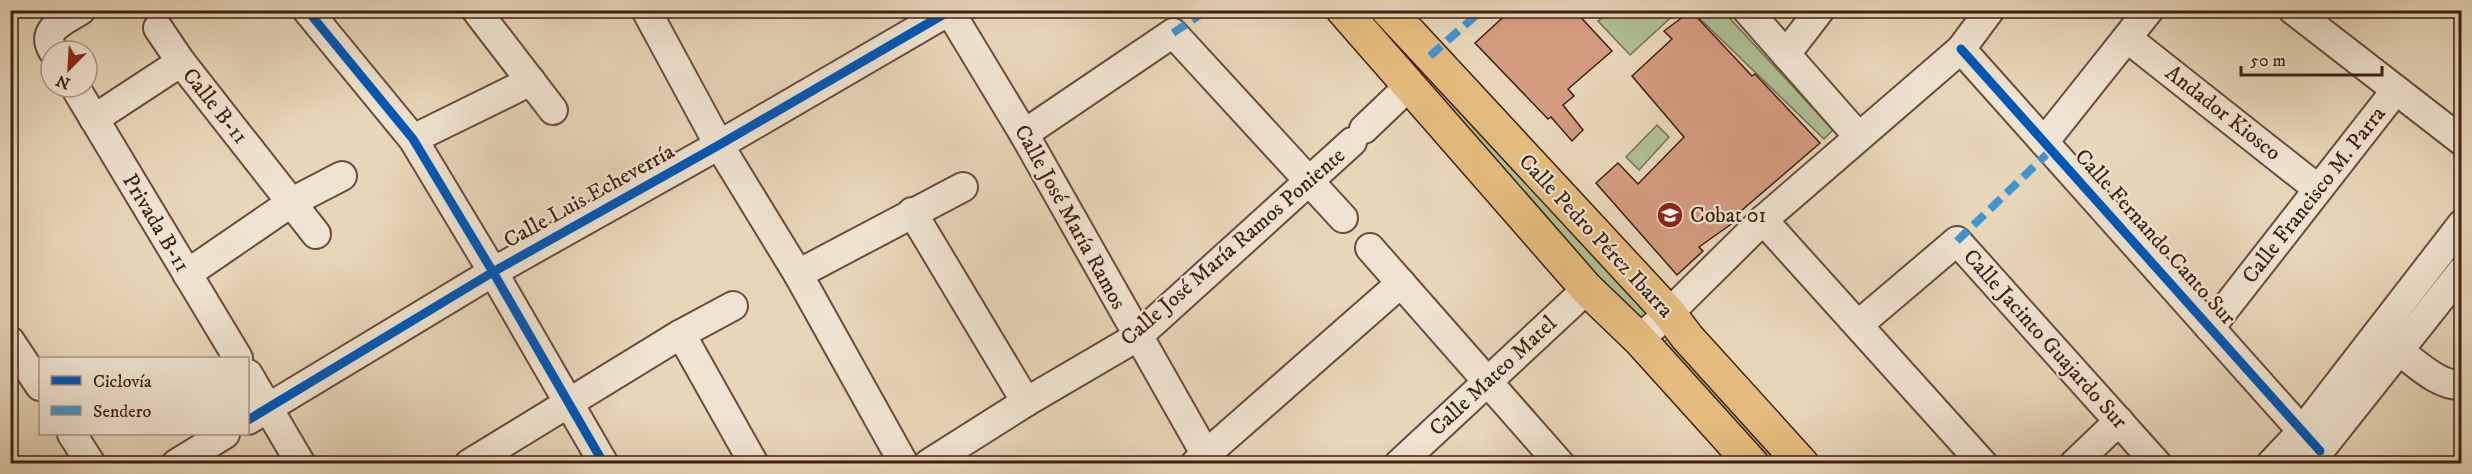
<svg xmlns="http://www.w3.org/2000/svg" width="2472" height="474" viewBox="0 0 2472 474" font-family="'IM FELL DW Pica',serif">
	<rect width="100%" height="100%" fill="#e7d6b8"/>
	<filter id="stains"><feTurbulence type="fractalNoise" baseFrequency=".00333" numOctaves="4"/><feColorMatrix values="0 0 0 0 .2 0 0 0 0 .09 0 0 0 0 .02 0 0 0 .5 -.17"/></filter>
	<radialGradient id="worn" r=".72"><stop offset=".6" stop-color="#630" stop-opacity="0"/><stop offset="1" stop-color="#630" stop-opacity=".3"/></radialGradient>
	<g fill="#afbf94" stroke="#776f53" stroke-width="1.5">
		<polygon points="1348,11 1380,11 1655,313 1638,326"/>
		<polygon points="1611,11 1611,10 1678,11 1630,55 1598,21"/>
		<polygon points="1692,11 1723,11 1833,130 1824,139"/>
		<polygon points="1657,125 1669,137 1639,170 1626,157"/>
		<polygon points="1675,332 1792,463 1762,463 1657,348"/>
	</g>
	<g fill="#d49b7f" stroke="#3f1f12" stroke-width="1.5">
		<polygon points="1511,10 1574,10 1612,51 1568,89 1574,96 1563,105 1583,130 1572,141 1551,117 1548,119 1475,43"/>
		<polygon points="1691,11 1752,76 1755,74 1820,143 1734,217 1737,220 1699,247 1703,251 1677,275 1596,183 1618,163 1638,184 1684,137 1632,76 1672,39 1664,31"/>
	</g>
	<g fill="none" stroke-linecap="round" stroke-linejoin="round">
		<defs>
			<g id="minor">
				<polyline points="307,10 413,139 493,272 604,464"/>
				<polyline points="476,10 553,110"/>
				<polyline points="646,10 719,145 798,274 904,464"/>
				<polyline points="949,10 1024,134 1206,455 1213,464"/>
				<polyline points="1747,10 1858,136"/>
				<polyline points="2293,10 2462,141"/>
				<polyline points="158,28 181,62 316,234"/>
				<polyline points="2127,38 2318,189"/>
				<polyline points="1961,49 2320,451"/>
				<path d="M53,51C40,29 64,21 81,10"/>
				<polyline points="1786,54 1820,10"/>
				<polyline points="75,87 238,358"/>
				<polyline points="94,119 181,62"/>
				<polyline points="1364,129 1409,86"/>
				<polyline points="1024,134 1173,33 1343,218"/>
				<polyline points="413,139 531,81"/>
				<polyline points="2044,142 2149,10"/>
				<polyline points="912,212 1026,402"/>
				<polyline points="1763,220 1983,464"/>
				<polyline points="1370,248 1560,464"/>
				<polyline points="187,274 292,202 342,176"/>
				<polyline points="798,274 963,187"/>
				<polyline points="1858,325 1957,241 2157,464"/>
				<polyline points="2210,328 2396,90"/>
				<polyline points="681,334 754,464"/>
				<polyline points="1639,339 1669,313 1763,220 1961,49 1990,10"/>
				<polyline points="10,341 40,386"/>
				<path d="M2398,350C2416,363 2438,386 2462,385"/>
				<polyline points="248,374 301,464"/>
				<polyline points="248,420 493,272 719,145 951,10"/>
				<polyline points="72,434 91,464"/>
				<polyline points="176,464 225,434"/>
				<polyline points="469,464 681,334 733,306"/>
				<polyline points="928,464 1026,402 1137,337 1352,142"/>
				<polyline points="1195,464 1401,283"/>
				<polyline points="1399,464 1587,289"/>
				<polyline points="2074,464 2119,421"/>
				<polyline points="2271,464 2302,431 2462,224"/>
				<polyline points="2309,464 2462,271"/>
			</g>
			<g id="major">
				<polyline points="1343,10 1587,289 1639,339 1752,464"/>
				<polyline points="1388,10 1669,313 1687,337 1802,464"/>
			</g>
		</defs>
		<use href="#minor" stroke="#694d3c" stroke-width="32"/>
		<use href="#major" stroke="#3f1f12" stroke-width="36"/>
		<use href="#minor" stroke="#efe4d1" stroke-width="28"/>
		<use href="#major" stroke="#e4bb7c" stroke-width="33"/>
		<g stroke="#3f94d3" stroke-width="8" stroke-dasharray="15 8" stroke-linecap="butt">
			<polyline points="1173,33 1207,10"/>
			<polyline points="1430,56 1482,10"/>
			<polyline points="1957,241 2051,150"/>
		</g>
		<defs>
			<g id="cycleway">
				<polyline points="307,10 413,139 493,272 604,464"/>
				<polyline points="1961,49 2320,451"/>
				<polyline points="248,420 493,272 719,145 951,10"/>
			</g>
		</defs>
		<use href="#cycleway" stroke="#efe4d1" stroke-width="13"/>
		<use href="#cycleway" stroke="#0057b8" stroke-width="9"/>
	</g>
	<defs>
		<symbol id="university-disc" viewBox="-11 -11 22 22"><circle r="9.5" fill="#8f2418" stroke="#efe4d1"/><path d="M0-5L7-2L0 1L-7-2ZM-4 1L0 2.5L4 1V4Q0 6-4 4Z" fill="#fff"/></symbol>
	</defs>
	<g fill-rule="evenodd">
		<use href="#university-disc" x="1655" y="200" width="30" height="30"/>
	</g>
	<g text-anchor="middle" dominant-baseline="central" stroke-width="4.5" stroke-linejoin="round" paint-order="stroke">
		<g font-size="22" fill="#3f1f12" stroke="#efe4d1">
			<text transform="translate(215 106) rotate(51)">Calle B-11</text>
			<text transform="translate(2223 113) rotate(38)">Andador Kiosco</text>
			<text transform="translate(2314 195) rotate(-52)">Calle Francisco M. Parra</text>
			<text transform="translate(589 196) rotate(-29)">Calle Luis Echeverría</text>
			<text transform="translate(1070 217) rotate(61)">Calle José María Ramos</text>
			<text transform="translate(156 223) rotate(59)">Privada B-11</text>
			<text transform="translate(1596 236) rotate(47)">Calle Pedro Pérez Ibarra</text>
			<text transform="translate(2155 237) rotate(48)">Calle Fernando Canto Sur</text>
			<text transform="translate(1233 247) rotate(-41)">Calle José María Ramos Poniente</text>
			<text transform="translate(2045 339) rotate(48)">Calle Jacinto Guajardo Sur</text>
			<text transform="translate(1493 376) rotate(-43)">Calle Mateo Matel</text>
		</g>
		<g font-size="22" fill="#3f1f12" stroke="#efe4d1" text-anchor="start">
			<text x="1690" y="215">Cobat 01</text>
		</g>
	</g>
	<rect width="2472" height="474" fill="none" stroke="#e7d6b8" stroke-width="36"/>
	<rect x="12" y="12" width="2448" height="450" fill="none" stroke="#3f1f12" stroke-width="3"/>
	<rect x="18" y="18" width="2436" height="438" fill="none" stroke="#3f1f12" stroke-width="1.5"/>
	<rect x="39" y="357" width="210" height="78" fill="#efe4d1" stroke="#a99585" stroke-width="1.5"/>
	<rect x="51" y="376" width="30" height="9" fill="#0057b8" stroke="#a99585" stroke-width="1.5"/>
	<text x="93" y="387" font-size="18" fill="#3f1f12">Ciclovía</text>
	<rect x="51" y="406" width="30" height="9" fill="#3f94d3" stroke="#a99585" stroke-width="1.5"/>
	<text x="93" y="417" font-size="18" fill="#3f1f12">Sendero</text>
	<g transform="translate(69 69) rotate(204)"><circle r="28" fill="#efe4d1" stroke="#a99585" stroke-width="1.5"/>
	<path d="M0-4.5L10 22L0 15L-10 22Z" fill="#8f2418"/>
	<text y="-9" font-size="16" font-weight="bold" text-anchor="middle" fill="#3f1f12">N</text>
	</g>
	<path d="M2241 66v9h141v-9" fill="none" stroke="#3f1f12" stroke-width="3"/>
	<text x="2250" y="66" font-size="18" fill="#3f1f12" stroke="#efe4d1" stroke-width="4.5" paint-order="stroke">50 m</text>
	<rect width="100%" height="100%" filter="url(#stains)"/>
	<rect width="100%" height="100%" fill="url(#worn)"/>
</svg>
